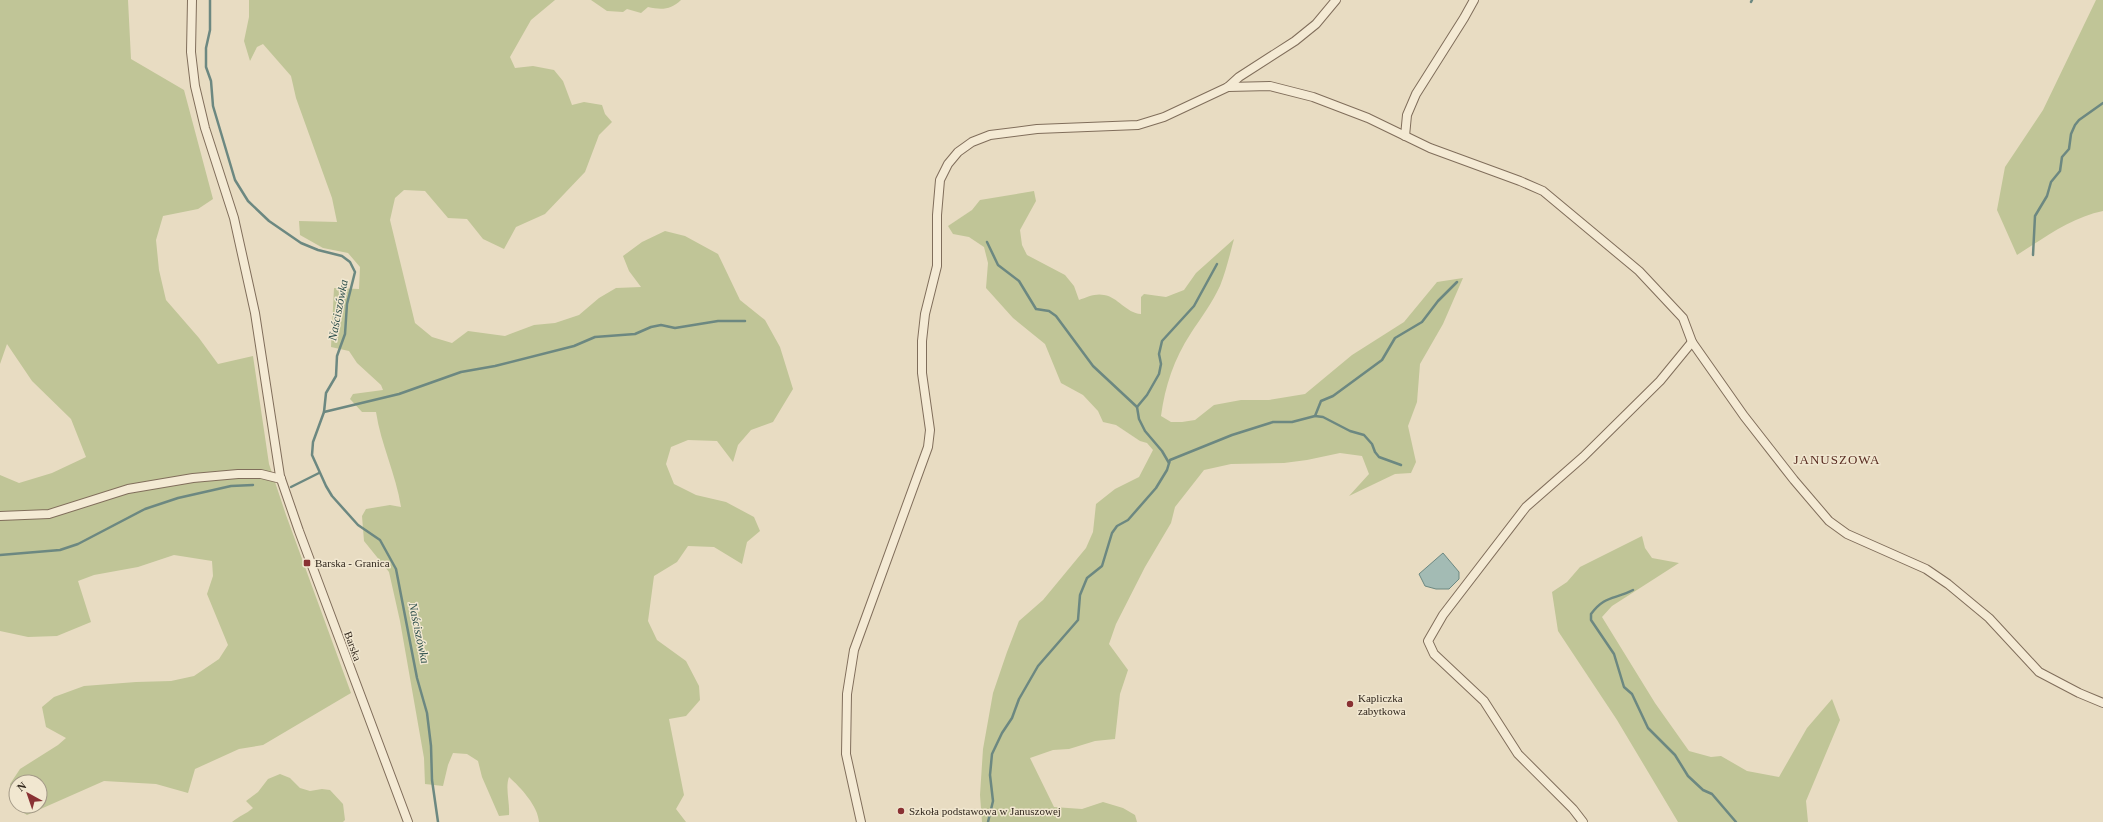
<svg xmlns="http://www.w3.org/2000/svg" width="2103" height="822" viewBox="0 0 2103 822" font-family="Georgia,serif">
	<rect width="100%" height="100%" fill="#e8dcc2"/>
	<g fill="#c0c597" fill-rule="evenodd">
		<path d="M0,0H128L131,59L184,90L213,199L198,209L163,216L156,240L159,270L166,300L199,338L218,364L253,356L269,464L286,515L351,693L263,745L239,749L195,769L188,793L156,784L104,781L27,815L13,806L10,784L20,769L58,745L66,738L46,727L42,707L54,697L84,686L136,682L171,681L194,676L219,659L228,645L207,594L213,576L212,561L174,555L138,567L94,575L78,581L91,622L57,636L28,637L0,631V475L19,483L52,473L86,457L71,419L32,381L7,344L0,364ZM16,782H40V806H16Z"/>
		<path d="M249,0H555L531,20L510,57L515,68L533,66L554,70L563,81L572,105L584,102L602,105L605,114L612,122L599,135L585,172L545,214L516,227L504,249L483,239L467,219L448,218L425,191L404,190L395,198L390,220L415,323L432,337L452,343L468,331L505,336L534,325L555,323L579,315L599,298L616,288L641,287L629,271L623,256L642,242L665,231L685,236L718,254L740,300L765,320L780,347L793,389L773,422L751,430L738,445L733,462L717,441L688,440L671,447L666,464L674,484L696,495L726,502L754,517L760,531L747,542L742,564L714,547L688,546L677,562L654,576L648,621L657,640L686,661L699,686L700,700L686,716L669,719L684,795L676,809L686,822H539C538,806 521,788 509,777C505,788 510,803 509,815L499,816L482,777L478,761L467,754L453,753L448,765L443,786L425,784L424,758L400,621L389,572L364,541L362,516L366,509L390,505L401,507C396,474 381,445 376,412H362L350,399L353,394L383,390L381,385L357,363L349,351L331,347L334,288L359,289L360,267L348,253L323,248L300,235L299,221L337,222L332,198L296,98L291,76L263,44L257,47L250,61L244,41L249,17Z"/>
		<path d="M591,0H681C671,10 661,10 648,7L641,13L627,9L623,12L607,11Z"/>
		<path d="M2096,0H2103V211C2072,217 2044,238 2017,255L1997,210L2005,167L2043,110Z"/>
		<path d="M1034,191L1036,201L1020,230L1022,245L1027,255L1065,275L1074,286L1079,300C1087,297 1096,293 1104,295C1118,297 1126,313 1141,314V297L1144,294L1166,297L1184,290L1196,273L1234,239C1230,254 1226,271 1220,286C1212,303 1201,318 1191,333C1174,359 1165,386 1161,416L1171,422H1182L1195,420L1214,405L1241,400H1269L1305,394L1352,355L1404,322L1437,282L1463,278L1443,324L1420,364L1417,402L1408,426L1416,462L1411,473L1395,474L1349,496L1369,474L1362,456L1340,453L1307,460L1284,463L1231,464L1204,470L1175,507L1171,523L1145,567L1116,624L1109,644L1128,670L1120,694L1115,739L1095,741L1069,749L1053,750L1030,758L1054,807L1082,809L1103,802L1123,808L1135,815L1137,822H982L980,795L983,749L993,693L1007,652L1019,621L1043,600L1086,548L1093,532L1096,504L1115,489L1139,477L1153,450L1147,443L1140,441L1116,425L1103,422L1098,411L1083,395L1061,383L1045,344L1013,318L986,288L988,263L984,247L969,237L953,234L948,226L972,210L980,200Z"/>
		<polygon points="1642,536 1645,548 1652,558 1679,563 1612,606 1602,617 1655,703 1689,751 1711,757 1721,756 1747,771 1779,777 1807,728 1832,699 1840,720 1806,801 1808,822 1678,822 1617,720 1558,631 1552,592 1567,582 1580,567"/>
		<path d="M280,774L290,778L300,788L310,791L322,789L330,790L343,804L345,820L343,822H232C239,816 246,814 253,808L246,801L258,792L268,779Z"/>
	</g>
	<polygon fill="#a3bbb4" stroke="#6c8881" points="1443,553 1459,572 1459,579 1449,589 1436,589 1425,586 1419,574"/>
	<g fill="none" stroke-linecap="round" stroke-linejoin="round">
		<g stroke="#6c8881" stroke-width="2.5">
			<polyline points="210,0 210,30 206,48 206,67 211,81 213,106 235,180 248,201 269,221 301,243 318,250 342,256 350,262 355,272 347,304 345,334 337,356 336,376 326,393 324,412 313,442 312,455 326,486 332,496 358,525 380,540 396,569 417,678 427,713 431,746 432,780 438,822"/>
			<polyline points="1751,2 1752,0"/>
			<polyline points="987,242 998,265 1019,281 1036,309 1049,311 1056,316 1093,366 1137,407 1139,419 1145,431 1162,451 1169,463"/>
			<polyline points="2033,255 2035,216 2047,196 2051,182 2060,171 2062,157 2069,149 2071,134 2075,125 2079,120 2103,103"/>
			<polyline points="1137,407 1147,395 1159,374 1161,364 1159,354 1162,341 1194,306 1217,264"/>
			<polyline points="324,412 399,394 461,372 495,366 574,346 595,337 635,334 651,327 661,325 675,328 718,321 745,321"/>
			<polyline points="1315,416 1323,417 1350,431 1364,435 1372,444 1375,452 1379,457 1401,465"/>
			<polyline points="291,487 319,473"/>
			<polyline points="0,555 60,550 78,544 145,509 178,498 231,486 253,485"/>
			<path d="M1633,590C1614,600 1605,595 1591,614V620L1614,654L1624,687L1632,694L1648,728L1675,755L1688,776L1703,790L1712,794L1736,822"/>
			<polyline points="988,822 993,801 990,775 992,754 1002,733 1012,718 1019,699 1038,666 1078,620 1080,595 1087,578 1102,566 1112,533 1117,526 1128,520 1156,488 1167,470 1170,460 1232,435 1273,422 1292,422 1315,416 1321,401 1333,396 1382,360 1395,338 1422,322 1438,301 1457,282"/>
		</g>
		<defs>
			<g id="minor">
				<polyline points="192,0 191,52 195,86 205,128 234,218 255,313 280,476 299,531 408,822"/>
				<polyline points="1228,87 1270,86 1313,97 1368,118 1430,148 1520,181 1543,191 1639,271 1683,318 1692,342 1744,416 1794,480 1829,521 1847,534 1926,569 1948,584 1989,618 2039,672 2079,693 2103,703"/>
				<polyline points="1405,136 1407,115 1416,94 1464,18 1474,0"/>
				<polyline points="0,516 49,514 128,489 193,478 238,474 261,474 281,479"/>
				<polyline points="861,822 846,754 847,694 854,650 928,447 930,430 922,373 922,341 925,314 937,266 937,215 940,180 948,164 958,152 972,142 990,135 1037,129 1138,125 1164,117 1228,87 1239,77 1295,41 1316,24 1336,0"/>
				<polyline points="1583,822 1573,809 1518,754 1484,701 1434,654 1428,641 1443,615 1526,507 1583,457 1660,381 1692,342"/>
			</g>
		</defs>
		<use href="#minor" stroke="#806e5b" stroke-width="10"/>
		<use href="#minor" stroke="#f4ead4" stroke-width="8"/>
	</g>
	<g fill="#893133" stroke="#f1e7d0" stroke-width="1.5">
		<rect x="303" y="559" width="8" height="8" rx="2"/>
		<circle cx="1350" cy="704" r="4"/>
		<circle cx="901" cy="811" r="4"/>
	</g>
	<g text-anchor="middle" dominant-baseline="central" stroke-width="3" stroke-linejoin="round" paint-order="stroke">
		<g font-size="11" fill="#31271d" stroke="#f1e7d0" text-anchor="start">
			<text x="315" y="563">Barska - Granica</text>
			<text x="1358" y="698">Kapliczka<tspan x="1358" dy="13">zabytkowa</tspan></text>
			<text x="909" y="811">Szkoła podstawowa w Januszowej</text>
		</g>
		<g font-size="11" fill="#31271d" stroke="#f1e7d0">
			<text transform="translate(353 646) rotate(70)">Barska</text>
		</g>
		<g font-size="12" font-style="italic" fill="#2e504d" stroke="#f1e7d0">
			<text transform="translate(338 310) rotate(-79)">Naściszówka</text>
			<text transform="translate(419 633) rotate(78)">Naściszówka</text>
		</g>
		<g font-size="13" letter-spacing="1" fill="#592d22" stroke="#f1e7d0">
			<text x="1837" y="459">JANUSZOWA</text>
		</g>
	</g>
	<g transform="translate(28 794) rotate(320)"><circle r="19" fill="#f1e7d0" stroke="#a49a88"/>
	<path d="M0-3L7 15L0 10L-7 15Z" fill="#893133"/>
	<text y="-6" font-size="11" font-weight="bold" text-anchor="middle" fill="#31271d">N</text>
	</g>
</svg>
